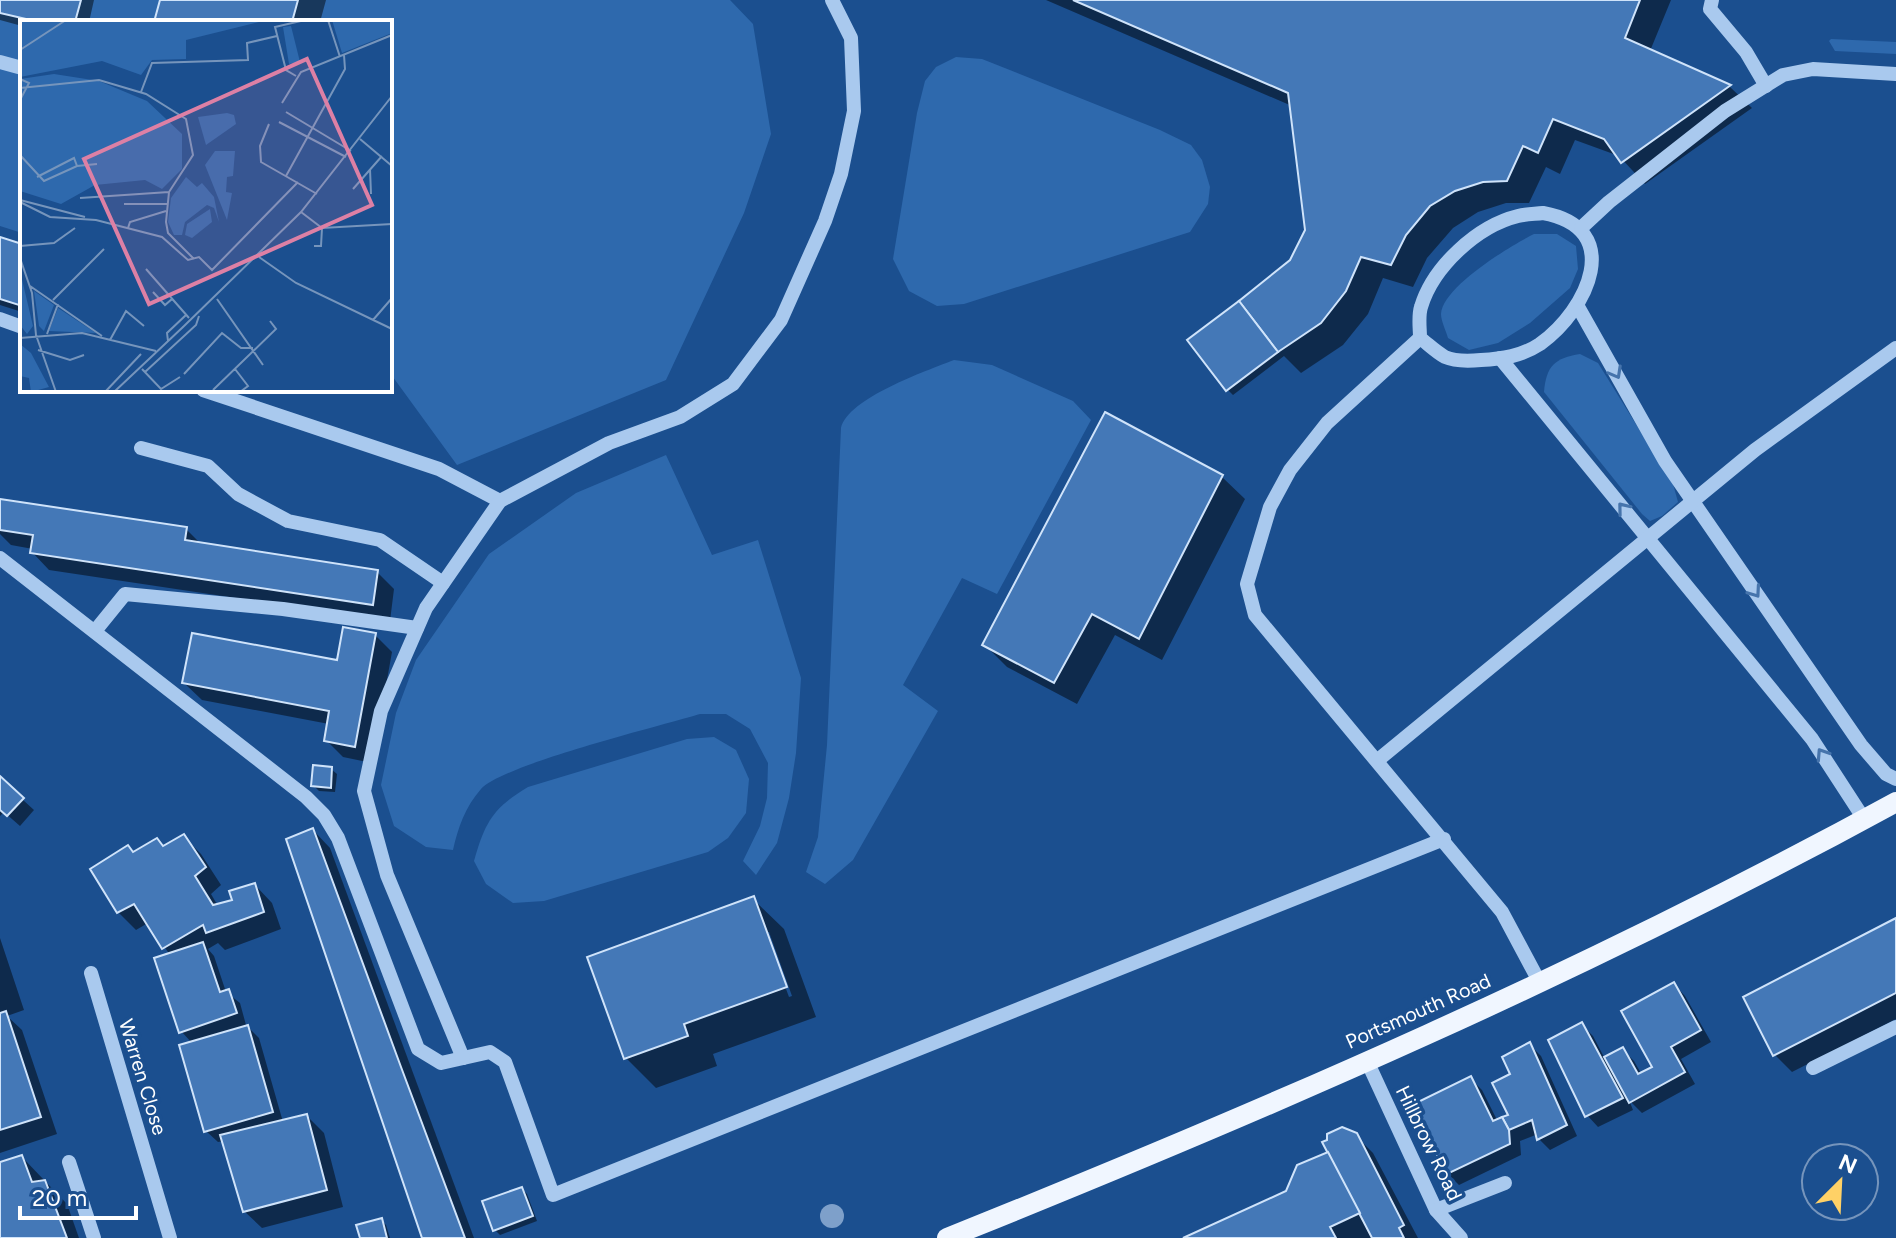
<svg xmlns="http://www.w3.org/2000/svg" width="1896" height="1238" viewBox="0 0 1896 1238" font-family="Figtree,sans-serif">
	<rect width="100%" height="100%" fill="#1b4f8f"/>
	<g fill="#2e69ad">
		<polygon points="0,0 730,0 753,24 771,134 744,213 666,380 457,465 390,373 390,22 22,22 22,233 0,226"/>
		<polygon points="1831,39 1896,42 1896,54 1835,51 1829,41"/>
		<polygon points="956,57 982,59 1160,130 1191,145 1202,160 1210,187 1208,204 1190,232 964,304 937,306 909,291 893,259 917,113 925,81 936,67"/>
		<path d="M1534,234H1557L1576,246L1578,269L1570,288L1530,323L1498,343L1469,350L1448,338C1446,331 1441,321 1441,314C1443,286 1512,245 1534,234Z"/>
		<path d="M1580,354L1598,363L1673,484L1678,502L1662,516L1650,521L1642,514L1544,392C1546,366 1555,358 1580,354Z"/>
		<path d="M954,360L992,365L1073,401L1091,420L997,594L962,578L903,685L938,711L853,860L825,884L806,872L818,837L827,745L841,428C848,398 926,371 954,360Z"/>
		<path d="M666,455L712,555L758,540L801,678L796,753L789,798L777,843L756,875L743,861L760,826L767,798L768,763L750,729L726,714H700C660,726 502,765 481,789C465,807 458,828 453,850L426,847L394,826L381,785L396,713L416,660L489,554L576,493Z"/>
		<path d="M714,737L736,750L749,779L746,813L728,838L708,852L544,901L513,903L486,884L474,861C485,822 493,808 528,787L687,739Z"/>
	</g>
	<g fill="#0007" fill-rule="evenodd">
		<polygon points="0,0 94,0 89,22 22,22 22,26 0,20"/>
		<polygon points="162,0 326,0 320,22 156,22"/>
		<polygon points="1046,0 1671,0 1650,51 1730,87 1752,108 1645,184 1619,156 1575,140 1560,174 1546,167 1529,203 1506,203 1478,212 1453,228 1427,258 1413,287 1383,278 1368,314 1343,345 1301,373 1284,356 1233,395 1228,390 1307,231 1292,106"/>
		<polygon points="0,239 22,246 22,312 0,305"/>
		<polygon points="1106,414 1222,477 1245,499 1162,660 1115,635 1077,704 1007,667 985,645"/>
		<polygon points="0,501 186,529 202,545 377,572 394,589 390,621 49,570 32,552 33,549 11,545 0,534"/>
		<polygon points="375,635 392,652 372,763 343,757 326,740 329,724 202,700 184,683 338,662"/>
		<polygon points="331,769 337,774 335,792 319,791 314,786"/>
		<polygon points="0,779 34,810 20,826 4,812 0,816"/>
		<polygon points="313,830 330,848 474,1238 423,1238"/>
		<polygon points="184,837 201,854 221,885 211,894 218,906 234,901 255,885 272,903 281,929 225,950 218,943 208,949 214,956 226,992 240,1003 246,1025 259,1038 283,1122 307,1116 324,1133 343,1207 262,1228 244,1211 224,1141 218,1142 206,1131 192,1043 181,1031 170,955 148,923 136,930 118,912 134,854 164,848"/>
		<path d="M753,899L784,929L816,1017L713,1054L717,1066L656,1088L626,1058ZM765,932H769L792,996L789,997Z"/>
		<polygon points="1896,921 1896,1019 1792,1072 1775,1055 1746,998"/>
		<polygon points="0,938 24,1010 7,1016 22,1030 57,1134 0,1153"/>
		<polygon points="1674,984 1685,996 1711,1042 1681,1059 1695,1084 1642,1113 1629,1100 1633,1110 1598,1127 1587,1115 1581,1024 1593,1036 1605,1059 1622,1049 1634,1061 1642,1075 1654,1068"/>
		<polygon points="1530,1045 1541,1056 1577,1136 1550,1150 1539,1139 1538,1134 1520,1141 1521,1155 1459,1185 1447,1173 1471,1079 1482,1090 1498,1122 1511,1116 1513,1075"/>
		<polygon points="1355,1135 1373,1153 1418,1238 1187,1238 1287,1193 1330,1153"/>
		<polygon points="22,1157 67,1204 79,1238 0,1238 0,1164"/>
		<polygon points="522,1189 527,1194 537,1221 500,1235 494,1229"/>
		<polygon points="381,1220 386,1225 390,1238 362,1238"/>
	</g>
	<g fill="#4478b7" stroke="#cfe3fa" stroke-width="2">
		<polygon points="0,0 81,0 75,22 39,22 0,13"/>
		<polygon points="160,0 298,0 292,22 154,22"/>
		<polygon points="1073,0 1640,0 1625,38 1731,85 1621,163 1604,139 1553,119 1538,153 1523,146 1507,181 1483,182 1455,191 1430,206 1406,235 1391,265 1361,257 1346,291 1321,323 1278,352 1239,301 1290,260 1305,230 1288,93"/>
		<polygon points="0,237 22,244 22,306 0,299"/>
		<polygon points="1239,301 1278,352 1226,391 1187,340"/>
		<polygon points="1105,412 1223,475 1139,639 1092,614 1054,683 982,645"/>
		<polygon points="0,499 187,527 185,540 378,570 373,605 30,553 33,535 0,530"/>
		<polygon points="343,627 376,633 355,747 324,741 329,711 182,683 192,633 337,660"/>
		<polygon points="313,765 332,767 331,788 311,786"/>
		<polygon points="0,776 24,798 7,816 0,810"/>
		<polygon points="313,828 401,1067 465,1238 422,1238 286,839"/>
		<polygon points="184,834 206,867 195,876 213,905 232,900 229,891 255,883 264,912 206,933 203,925 162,949 134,904 117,913 90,869 128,845 133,852 157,838 163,846"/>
		<polygon points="754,896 787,987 684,1024 688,1036 624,1059 587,957"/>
		<polygon points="1896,918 1896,993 1773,1056 1743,997"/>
		<polygon points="203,942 220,992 229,989 237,1013 179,1033 154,958"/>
		<polygon points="1674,982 1701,1030 1671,1047 1685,1072 1629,1103 1604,1057 1623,1047 1638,1074 1652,1067 1621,1011"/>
		<polygon points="6,1011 41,1117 0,1130 0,1013"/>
		<polygon points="1582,1022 1623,1098 1585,1117 1548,1040"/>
		<polygon points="248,1025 273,1112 204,1132 179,1045"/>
		<polygon points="1530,1042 1567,1125 1537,1140 1532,1120 1509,1130 1502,1117 1508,1115 1492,1083 1510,1074 1502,1057"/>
		<polygon points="1471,1076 1493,1121 1502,1117 1509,1130 1510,1144 1445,1175 1416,1103"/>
		<polygon points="307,1114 327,1190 243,1212 220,1135"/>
		<polygon points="1342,1127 1357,1133 1404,1225 1399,1228 1404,1238 1372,1238 1322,1142 1327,1140 1327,1134"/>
		<polygon points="1328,1152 1360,1213 1330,1227 1336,1238 1183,1238 1286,1191 1297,1165"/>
		<polygon points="22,1155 32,1182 45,1180 67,1238 0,1238 0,1162"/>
		<polygon points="522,1187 533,1216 493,1231 482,1201"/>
		<polygon points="382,1218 387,1238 360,1238 356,1225"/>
	</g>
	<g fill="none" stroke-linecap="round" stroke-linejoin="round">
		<g stroke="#a9c9ee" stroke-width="14">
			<polyline points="1712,0 1710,9 1746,52 1766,86"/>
			<polyline points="0,62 22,68"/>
			<path d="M1543,213C1626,228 1588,310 1540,344C1522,356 1502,359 1481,360C1470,361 1456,362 1445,357C1436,352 1428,344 1420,338C1420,328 1418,316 1421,307C1433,267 1477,226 1518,216C1526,214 1535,214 1543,213Z"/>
			<polyline points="1581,228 1609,202 1725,111 1783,75 1813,69 1896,74"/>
			<polyline points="1577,305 1665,461 1861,745 1886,774 1896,779"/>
			<polyline points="0,319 22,327"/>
			<polyline points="1420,338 1327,423 1290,470 1270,507 1247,584 1255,615 1502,912 1540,983"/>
			<polyline points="1500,358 1812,739 1864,819"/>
			<polyline points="203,390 439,469 500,501"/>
			<polyline points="141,448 208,466 238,494 288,521 380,540 443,583"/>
			<polyline points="0,558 306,797 324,815 338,838 418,1049 441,1063 490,1052 505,1062 553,1195 1444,839"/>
			<polyline points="95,631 125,594 283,609 417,628"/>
			<polyline points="1378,760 1755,450 1896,348"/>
			<polyline points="91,973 170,1238"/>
			<polyline points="463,1058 387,875 364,791 381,711 426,608 500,501 609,443 680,417 733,384 781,320 825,221 841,174 854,111 851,38 832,0"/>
			<polyline points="1367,1061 1436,1210 1461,1238"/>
			<polyline points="1813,1068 1896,1027"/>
			<polyline points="69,1162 94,1238"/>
			<polyline points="1436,1210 1505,1183"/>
		</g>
		<path stroke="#f0f6ff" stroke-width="20" d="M947,1238C1269,1109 1591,969 1896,802"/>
	</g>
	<circle fill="#7ea0ca" cx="832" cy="1216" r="12"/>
	<defs><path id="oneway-chevron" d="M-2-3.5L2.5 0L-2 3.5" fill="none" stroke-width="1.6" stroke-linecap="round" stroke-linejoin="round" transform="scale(2)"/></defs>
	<g stroke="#4674ac">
		<use href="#oneway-chevron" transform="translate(1616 373) rotate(61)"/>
		<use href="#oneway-chevron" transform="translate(1623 508) rotate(-129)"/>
		<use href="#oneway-chevron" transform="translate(1755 592) rotate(55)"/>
		<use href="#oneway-chevron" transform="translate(1822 754) rotate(-123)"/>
	</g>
	<g text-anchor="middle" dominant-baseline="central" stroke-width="7" stroke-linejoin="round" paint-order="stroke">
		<g font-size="20" fill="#fff" stroke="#1b4f8f">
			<text transform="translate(1418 1011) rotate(-24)">Portsmouth Road</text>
			<text transform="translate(143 1077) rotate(73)">Warren Close</text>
			<text transform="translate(1429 1143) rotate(64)">Hillbrow Road</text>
		</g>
	</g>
	<g transform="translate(20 20)">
		<rect width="372" height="372" fill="#1b4f8f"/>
		<path d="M0,0H247L166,20V39L132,40L121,55L82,41L0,57ZM312,0H372V13L322,33ZM271,6L280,42L269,44L263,7ZM34,54L79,61L127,81L162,114V149L142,169L125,160L75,165L41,184L0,171V59ZM207,93L214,95L216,104L186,125L178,97ZM195,131H215L213,156L207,157L206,172L212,173L207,200L185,145ZM166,157L177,167L182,163L194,177L199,202L194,188L187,185L165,202L162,215H154L148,202L151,178ZM190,189L192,202L172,218L165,215L167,204ZM0,251L13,306L7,314L0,305ZM14,271L34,285L24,311L19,306ZM38,288L76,313L29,311ZM0,324L11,333L29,367L11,372L9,358L0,356Z" fill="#2e69ad"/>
		<path fill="none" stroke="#7695bc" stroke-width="2" d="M308,0L320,37M0,30L46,0M276,56L266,50L255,7L285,0M0,59L9,63L0,80M0,68L79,60L126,74L166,99L173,135L149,172L146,202L148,213L174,239M121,72L132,43L228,40L227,23L257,16M262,83L281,52L372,15M266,92L331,131M259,102L326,137M249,104L240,126L241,142L297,174M340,119L372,146M0,135L24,161L57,146L77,144M350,149L351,174M266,156L325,49L324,35M17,157L54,138L57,146M333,169L362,136M60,178L149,172M0,180L65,197M0,182L30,197L76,200L142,217L168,240L179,237L192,250L278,162M104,184H147M281,192L302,208L372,204M108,208L110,202L146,191M0,226L34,223L55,208M294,226H301L302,208M239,237L276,263L372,309M0,238L12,273L16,315M126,249L169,298M10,266L82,316M133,272L145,285L152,279M197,279L243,345M33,280L84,229M353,300L372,278M162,308L281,192L372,76M27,314L38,284M16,315L36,372M0,318L62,313L136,331M90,320L106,291L124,306M148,321L147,313L166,295M18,330L50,340L64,335M122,349L141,369L160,357M215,349L228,366L220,372M125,352L176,305L179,296M164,354L202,313L221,328H233M193,370L256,309L250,301M85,372L121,334M94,372L163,307"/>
		<path fill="#dd80a5" fill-opacity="0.15" stroke="#dd80a5" stroke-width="4" d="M287,39L352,185L129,284L64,139Z"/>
		<rect width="372" height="372" fill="none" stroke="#fff" stroke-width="4"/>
	</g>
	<g transform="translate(1840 1182) rotate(24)"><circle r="38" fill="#1b4f8f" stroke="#7695bc" stroke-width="2"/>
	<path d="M0-6L14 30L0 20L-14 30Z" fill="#ffd166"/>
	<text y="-12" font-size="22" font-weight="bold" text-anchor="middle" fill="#ffffff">N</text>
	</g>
	<path d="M20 1206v12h116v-12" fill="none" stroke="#ffffff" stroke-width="4"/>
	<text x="32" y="1206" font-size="24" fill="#ffffff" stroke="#1b4f8f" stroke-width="6" paint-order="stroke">20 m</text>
</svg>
